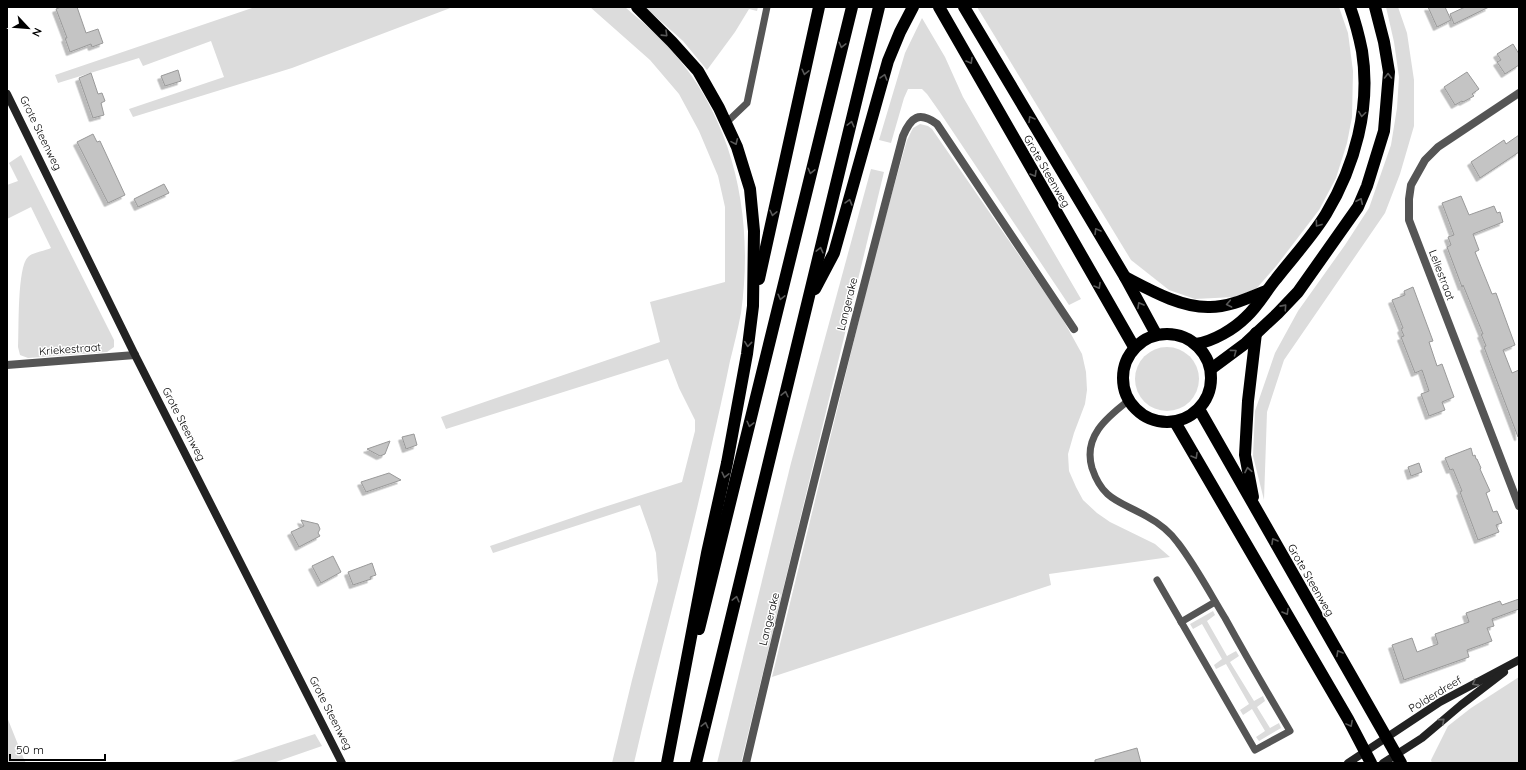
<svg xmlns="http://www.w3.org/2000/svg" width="1526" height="770" viewBox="0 0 1526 770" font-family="Quicksand,sans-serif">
	<defs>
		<filter id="shadow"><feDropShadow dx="-3.5" dy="3.5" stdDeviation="0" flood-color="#0004"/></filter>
	</defs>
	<rect width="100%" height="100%" fill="#fff"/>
	<g fill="#dcdcdc">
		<polygon points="255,7 453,7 292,68 133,117 129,109 224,77 211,41 143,66 139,58 58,83 55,75"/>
		<path d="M590,7H625C641,21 658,35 672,51C736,123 754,220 741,313C738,329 734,345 730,361C724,391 717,421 710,452C687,556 658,659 634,763H612L632,680L658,581L656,553L650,533L640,505L493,553L490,546L595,510L682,482L695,431V420L679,388L668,359L446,429L441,417L660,342L650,302L725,282V207L718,176L699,131L679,94L650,60Z"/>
		<polygon points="645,7 758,7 757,11 749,9 735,32 707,70 683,41"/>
		<polygon points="977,7 1339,7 1348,33 1353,71 1352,117 1347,143 1336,178 1319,210 1277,265 1256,289 1234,297 1195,299 1169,290 1131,260"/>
		<polygon points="1386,7 1398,7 1407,33 1414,80 1414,126 1400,174 1385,213 1284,360 1267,412 1264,500 1253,456 1255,411 1275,353 1298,311 1345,245 1369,208 1391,145 1397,108 1399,77 1394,42"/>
		<polygon points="922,18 945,57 963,97 1081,299 1069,305 939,111 927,94 922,89 908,89 904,98 891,143 879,140 905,53"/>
		<polygon points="920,124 928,126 932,129 1061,316 1082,354 1086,372 1087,390 1085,404 1074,433 1068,454 1069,471 1076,487 1083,500 1097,513 1110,522 1155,544 1170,557 1049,574 1051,585 772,677 875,254 907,140 913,128"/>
		<path d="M21,155L114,340V347L107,352L28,358L20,355L18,347C19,330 17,267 28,257C33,252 45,251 51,248L31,207L7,219V185L18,181L9,163Z"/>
		<polygon points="871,169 884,172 741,763 717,763 791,463"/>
		<circle cx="1167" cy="379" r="32"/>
		<polygon points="1213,611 1215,615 1207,621 1227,656 1236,651 1239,656 1230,662 1254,701 1263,696 1265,701 1257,707 1270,728 1279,723 1281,728 1259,741 1256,737 1265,731 1252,709 1243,715 1240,710 1249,704 1226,664 1216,669 1214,665 1222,659 1202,624 1193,629 1190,624"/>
		<polygon points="1519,677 1519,763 1432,763 1431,760 1448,726 1471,708"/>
		<polygon points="7,717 23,757 26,763 8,763"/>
		<polygon points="315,734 322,746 273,763 227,763"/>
	</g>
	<g fill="#c4c4c4" stroke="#999" filter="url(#shadow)">
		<polygon points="61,7 77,7 86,33 98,29 103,43 92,47 91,44 70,52 65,38 67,38 56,9"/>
		<polygon points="1428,7 1445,7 1451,20 1437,27"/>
		<polygon points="1465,7 1489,7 1454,24 1450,14"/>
		<polygon points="1513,44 1519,54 1519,65 1505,74 1497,62 1501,60 1497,54"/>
		<polygon points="178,70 181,81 165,86 161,76"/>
		<polygon points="1467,72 1479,89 1472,94 1474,96 1463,102 1462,101 1455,105 1444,87"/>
		<polygon points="91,73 98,94 102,93 105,101 101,103 104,115 93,118 79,78"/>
		<polygon points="93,134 97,142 100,141 125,195 108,203 77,142"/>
		<polygon points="1519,135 1519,152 1480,178 1471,162 1504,140 1506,144"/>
		<polygon points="164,184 169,193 138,207 134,199"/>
		<polygon points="1461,196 1469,215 1494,206 1497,213 1500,212 1503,222 1473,234 1479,250 1475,252 1492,294 1496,293 1515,345 1503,350 1512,373 1519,370 1519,437 1518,437 1484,347 1486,346 1481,334 1483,334 1463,285 1462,287 1447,247 1451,245 1448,237 1454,235 1442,203"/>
		<polygon points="1413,287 1433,341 1429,342 1437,366 1442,364 1454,397 1442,402 1445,410 1429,416 1421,394 1429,391 1422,370 1415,373 1401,337 1404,336 1401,329 1403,328 1392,300 1405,295 1404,291"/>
		<polygon points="414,434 417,445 406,449 402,437"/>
		<polygon points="390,441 385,454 380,456 367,449"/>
		<polygon points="1471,448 1473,456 1475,455 1476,459 1477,459 1481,468 1480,469 1490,491 1486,493 1493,512 1497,511 1502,523 1496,525 1499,532 1478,540 1460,492 1462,491 1453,469 1450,470 1445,458"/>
		<polygon points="1419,463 1422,472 1411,476 1408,467"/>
		<polygon points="389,473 401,480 366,492 361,482"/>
		<polygon points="301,520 318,524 320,529 318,533 320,536 299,547 291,532 304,526"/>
		<polygon points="333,556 341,572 321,583 312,566"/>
		<polygon points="372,563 376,575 370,577 371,579 353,585 348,572"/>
		<polygon points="1519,599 1519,609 1492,619 1494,626 1487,628 1492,641 1467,650 1469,657 1404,680 1392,645 1412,638 1417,652 1438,644 1435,634 1469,622 1466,613 1500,601 1502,605"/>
		<polygon points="1137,748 1141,763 1095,763 1095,760"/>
	</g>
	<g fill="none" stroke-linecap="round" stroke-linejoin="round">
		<g stroke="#555" stroke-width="7">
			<polyline points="726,123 747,103 767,7"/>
			<path d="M1128,401C1106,418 1083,437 1092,468C1103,501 1120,501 1146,516C1159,523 1170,532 1178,543C1195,565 1211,595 1225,618C1246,656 1268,694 1290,731L1255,750L1157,580"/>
			<polyline points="1181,622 1215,602"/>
		</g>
		<g stroke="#555" stroke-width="8">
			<polyline points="1519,93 1438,147 1425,160 1411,185 1409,199 1409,220 1519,506"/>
			<polyline points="7,365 135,355"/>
			<path d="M746,763C795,553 848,344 903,136C911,117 919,111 937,124L1074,329"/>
		</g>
		<g stroke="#222" stroke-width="8">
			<polyline points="7,94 135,355 342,763"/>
			<polyline points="1348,763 1440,702 1519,660"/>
			<polyline points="1383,763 1422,738 1461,705 1504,672"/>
		</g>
		<g stroke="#000" stroke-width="12">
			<polyline points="637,7 672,42 698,71 719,108 737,147 750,189 754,231 753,306 747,354 727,463 707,553 667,763"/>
			<polyline points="939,7 1134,347"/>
			<polyline points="964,7 1125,277 1156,334"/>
			<path d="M1125,277C1150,290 1181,308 1210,307C1229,307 1248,298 1266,291"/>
			<polyline points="759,279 819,7"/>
			<polyline points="815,289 834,253 888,61 900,32 913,7"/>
			<circle cx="1167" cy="378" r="44"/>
			<path d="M1196,344C1214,341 1234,329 1246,317C1258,306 1266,291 1276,279C1293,257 1312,237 1326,214C1355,166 1371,107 1362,51C1359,36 1355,21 1350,7"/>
			<polyline points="1211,369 1246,343 1278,313 1298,292 1358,207 1367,186 1384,131 1389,72 1384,42 1375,7"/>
			<polyline points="1199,409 1401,763"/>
			<polyline points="1175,422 1348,719 1371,763"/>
			<polyline points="1253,497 1245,455 1248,401 1256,333"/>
			<polyline points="699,629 852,7"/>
			<polyline points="696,763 879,7"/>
		</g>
	</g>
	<defs><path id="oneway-chevron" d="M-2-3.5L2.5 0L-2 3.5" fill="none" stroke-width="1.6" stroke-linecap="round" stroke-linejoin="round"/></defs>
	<g stroke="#595959">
		<use href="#oneway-chevron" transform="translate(665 34) rotate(44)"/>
		<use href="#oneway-chevron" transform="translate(842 45) rotate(104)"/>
		<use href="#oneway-chevron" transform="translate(970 61) rotate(60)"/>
		<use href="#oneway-chevron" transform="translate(805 72) rotate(103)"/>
		<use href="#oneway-chevron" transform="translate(1388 76) rotate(-90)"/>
		<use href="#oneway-chevron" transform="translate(884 77) rotate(-74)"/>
		<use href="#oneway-chevron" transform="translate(1362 114) rotate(98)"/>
		<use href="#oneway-chevron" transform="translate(1031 119) rotate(-121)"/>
		<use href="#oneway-chevron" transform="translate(851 124) rotate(-76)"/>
		<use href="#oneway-chevron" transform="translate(735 142) rotate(66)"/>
		<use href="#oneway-chevron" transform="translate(811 171) rotate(104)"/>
		<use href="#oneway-chevron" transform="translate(1034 174) rotate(60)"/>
		<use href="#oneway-chevron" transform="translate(1360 201) rotate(-65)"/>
		<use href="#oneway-chevron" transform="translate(849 202) rotate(-74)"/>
		<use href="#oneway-chevron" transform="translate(773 213) rotate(103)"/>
		<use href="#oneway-chevron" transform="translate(1318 224) rotate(126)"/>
		<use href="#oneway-chevron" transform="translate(1097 231) rotate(-121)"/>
		<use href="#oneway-chevron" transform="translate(820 250) rotate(-76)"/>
		<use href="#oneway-chevron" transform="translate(1098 286) rotate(60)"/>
		<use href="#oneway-chevron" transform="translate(781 297) rotate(104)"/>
		<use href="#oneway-chevron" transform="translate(1229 304) rotate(169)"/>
		<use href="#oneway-chevron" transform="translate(1140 305) rotate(-119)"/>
		<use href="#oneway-chevron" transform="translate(1284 307) rotate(-48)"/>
		<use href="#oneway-chevron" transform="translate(748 344) rotate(96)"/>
		<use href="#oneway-chevron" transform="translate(1234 352) rotate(-37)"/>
		<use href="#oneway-chevron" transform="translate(785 394) rotate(-77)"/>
		<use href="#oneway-chevron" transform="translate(750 424) rotate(104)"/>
		<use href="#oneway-chevron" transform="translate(1195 456) rotate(60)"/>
		<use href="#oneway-chevron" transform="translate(1248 470) rotate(-101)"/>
		<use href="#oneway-chevron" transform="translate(725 475) rotate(103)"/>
		<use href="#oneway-chevron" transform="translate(1274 541) rotate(-120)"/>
		<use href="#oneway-chevron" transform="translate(736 599) rotate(-76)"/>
		<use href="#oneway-chevron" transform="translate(1286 612) rotate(60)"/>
		<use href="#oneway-chevron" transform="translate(1339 653) rotate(-119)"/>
		<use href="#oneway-chevron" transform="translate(1350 724) rotate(62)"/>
		<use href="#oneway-chevron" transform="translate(705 725) rotate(-76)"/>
	</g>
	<g stroke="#646464">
		<use href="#oneway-chevron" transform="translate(1475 683) rotate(152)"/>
		<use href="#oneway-chevron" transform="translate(1442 721) rotate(-41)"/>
	</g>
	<g text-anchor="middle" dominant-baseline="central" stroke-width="3" stroke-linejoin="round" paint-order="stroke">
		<g font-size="11" fill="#000" stroke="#fff">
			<text transform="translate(41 133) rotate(64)">Grote Steenweg</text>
			<text transform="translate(1047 171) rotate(60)">Grote Steenweg</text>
			<text transform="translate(1442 275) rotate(69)">Leliestraat</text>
			<text transform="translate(847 304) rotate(-76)">Langerake</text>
			<text transform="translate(70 349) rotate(-4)">Kriekestraat</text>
			<text transform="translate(184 424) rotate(63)">Grote Steenweg</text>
			<text transform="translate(1311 580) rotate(60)">Grote Steenweg</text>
			<text transform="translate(769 619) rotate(-76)">Langerake</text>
			<text transform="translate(1435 694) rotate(-31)">Polderdreef</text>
			<text transform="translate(331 713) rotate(63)">Grote Steenweg</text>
		</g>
	</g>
	<rect width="1526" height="770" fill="none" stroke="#000000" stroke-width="16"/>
	<g transform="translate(28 28) rotate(116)" stroke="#ffffff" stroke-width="3" paint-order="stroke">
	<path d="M0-3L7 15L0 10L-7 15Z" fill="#000000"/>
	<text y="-6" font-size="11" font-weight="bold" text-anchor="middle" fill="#000000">N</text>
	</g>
	<path d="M10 754v6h95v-6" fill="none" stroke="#000000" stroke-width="2"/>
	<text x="16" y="754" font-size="12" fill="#000000" stroke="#ffffff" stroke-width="3" paint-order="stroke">50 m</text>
</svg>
